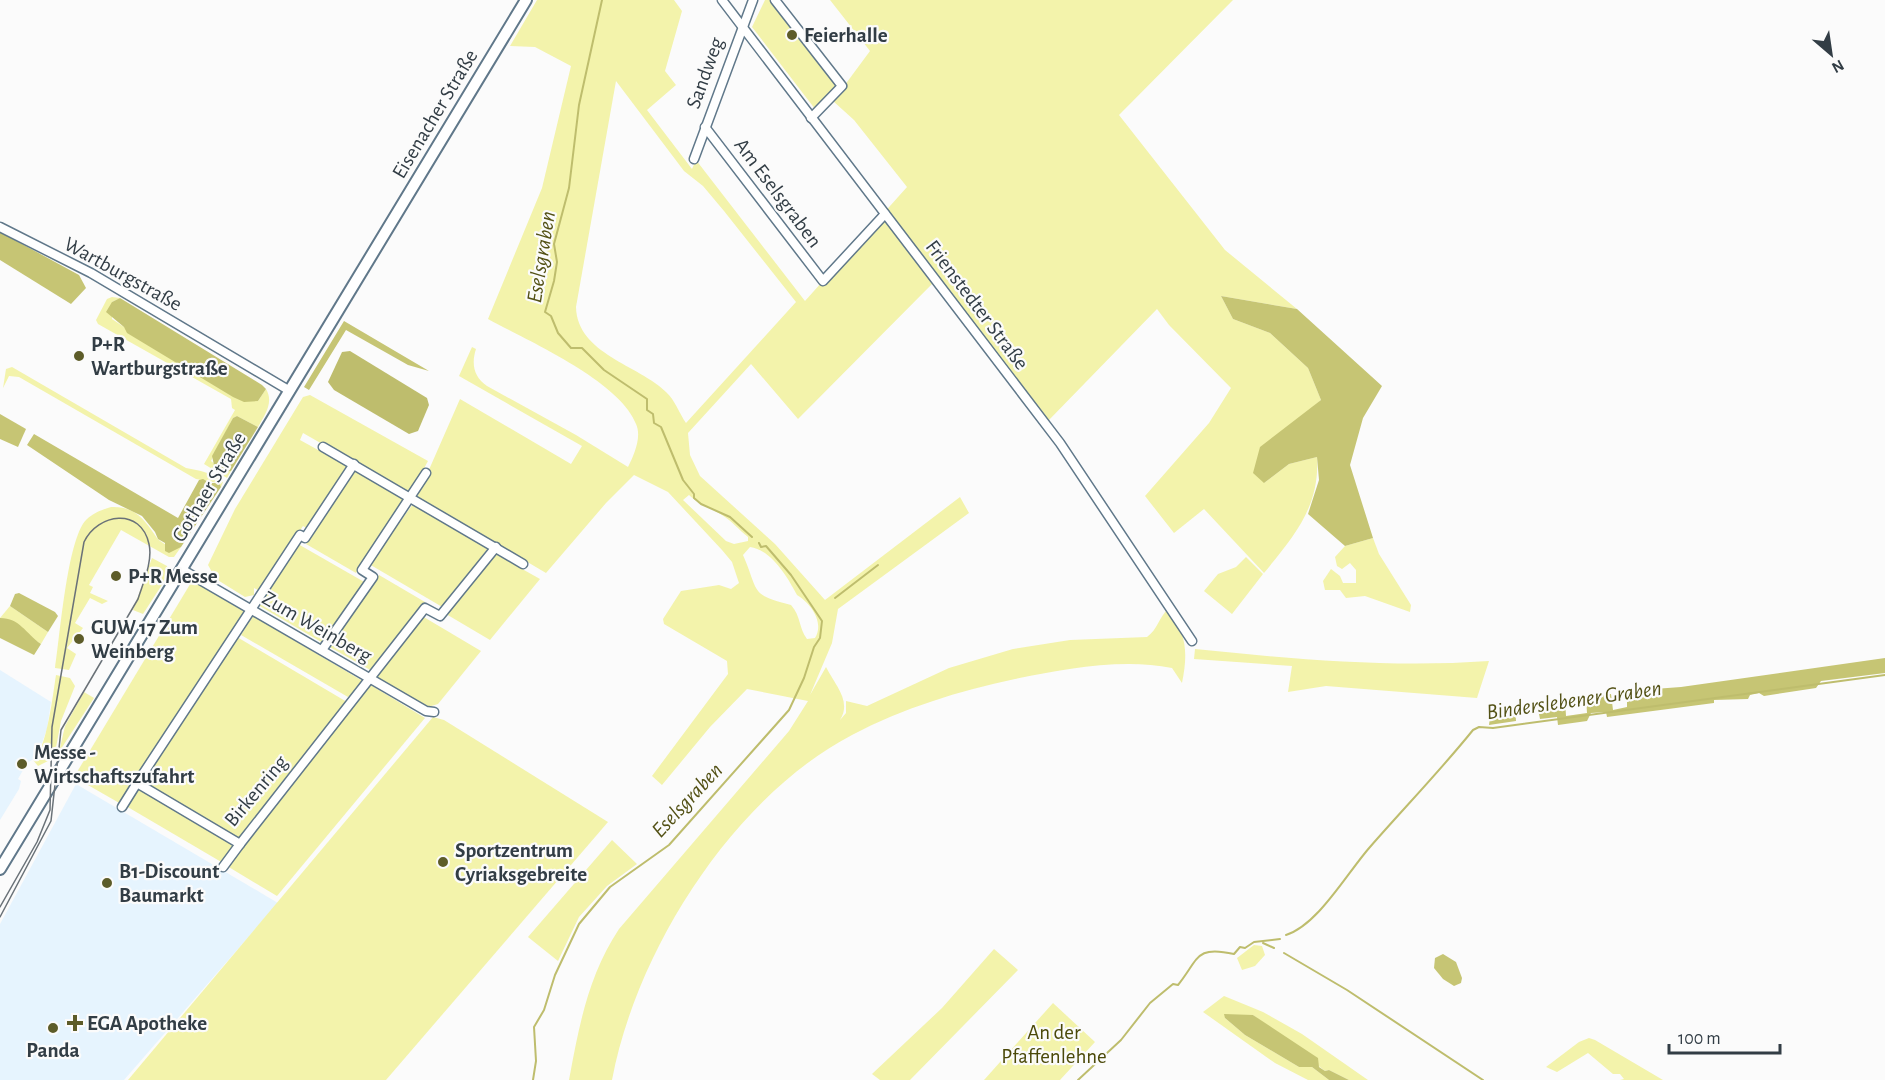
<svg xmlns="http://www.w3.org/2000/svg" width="1885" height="1080" viewBox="0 0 1885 1080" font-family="'Alegreya Sans',sans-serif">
	<rect width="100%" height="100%" fill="#fbfbfb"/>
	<g fill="#e6f4fe">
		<polygon points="0,670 51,702 47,729 37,757 27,763 18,779 21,781 19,789 0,820"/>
		<polygon points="76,784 278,903 124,1080 0,1080 0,924"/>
	</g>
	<g fill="#f3f3ab" fill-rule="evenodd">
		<path d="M537,0H674L682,11L665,71L676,85L647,110L692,169L696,160L805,301L907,187L854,120L833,101L870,51L830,0H1233L1119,115L1225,250L1297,309L1221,296L1233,319L1270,333L1308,368L1321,400L1297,421L1264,483L1289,464L1317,457C1320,507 1294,536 1264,573L1204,509L1174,533L1145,496L1209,423L1231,388L1169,325L1157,309L1048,421L939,277L798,419L751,364L688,433L690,455L700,476L775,544L825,600L960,497L969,513L838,609L832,643L810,695L826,667C835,685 852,701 840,720L846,713V701L867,706L949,668L1013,649L1070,640L1147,637C1158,629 1159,617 1168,609C1187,634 1188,653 1182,683L1172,668C1122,658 1064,669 1015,679C959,691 903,708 852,735C733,797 636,951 612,1080H569C579,1026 588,976 619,929L789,731L808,701L747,689L710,727L662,785L652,776L728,674L727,661L664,624L663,619L681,591L719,585L731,589L739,583L732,562L722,550L668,492L634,475L606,503L546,573L417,497L460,399L571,464L582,446L459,376L472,347L476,349C471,364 474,377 487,386L576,435L628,467C634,455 642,437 636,424C620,381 528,341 488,319L542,188L571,66L535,47L510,46ZM616,81L684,171L703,186L724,211L796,302L686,423C679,413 675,400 666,392C639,365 577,354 576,307ZM689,495C700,505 710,507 722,515C732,521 739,530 748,537V541L734,544L726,541L683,500ZM750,547C772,550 788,578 797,595C810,603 825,622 815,638L807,639C799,629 801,616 791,605C749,595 759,591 743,555Z"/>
		<polygon points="765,0 770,0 838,86 815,109 752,27"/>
		<path d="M112,297L120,298L112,302V319L124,327L247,401H258L266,389C274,402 265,415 258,427L237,416L233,418L211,461L225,472L231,471L227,478L204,464L235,410L232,408L231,399L98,324L96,320L107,299Z"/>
		<path d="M12,367L186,468C200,471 212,472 223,482L221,487L218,483L196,479L19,377L9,376L3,388L6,369Z"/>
		<polygon points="310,395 428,461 410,494 303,433 300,440 349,467 308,529 303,526 260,591 254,588 254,595 245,597 216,579 208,565 235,509 303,397"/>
		<polygon points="355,471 404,500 405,503 356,573 306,544"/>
		<polygon points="413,504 488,548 444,608 369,564"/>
		<path d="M111,507C135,506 144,519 157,538C160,542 169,546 173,549L181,547L174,557H169L121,530L89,585L93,587L90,593L108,601L102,604L90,598L75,623L83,628L67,648L76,654L69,670L55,668C60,637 67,540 86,520C93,513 101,510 111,507Z"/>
		<polygon points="1373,538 1379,554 1411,605 1410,612 1365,596 1346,598 1340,590 1325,590 1323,581 1331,569 1340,576 1343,583 1356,583 1356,570 1350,563 1342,569 1337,566 1335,557 1345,546"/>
		<polygon points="298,544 366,583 323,643 258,605"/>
		<polygon points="494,553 540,579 490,640 446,614"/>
		<polygon points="1246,557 1263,574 1232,614 1204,591 1218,574 1236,567"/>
		<polygon points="152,558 167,566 169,574 143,614 133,610"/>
		<polygon points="379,575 425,602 372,671 328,646"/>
		<polygon points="192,581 247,613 121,804 74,777"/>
		<polygon points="10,606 48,632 41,644 0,618"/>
		<polygon points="253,616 361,680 362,683 348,697 241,635"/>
		<polygon points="422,616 481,651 438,704 428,707 375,676"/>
		<polygon points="237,637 347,702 238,840 145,784 143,779"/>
		<path d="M1195,649C1293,659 1390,668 1489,661L1477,698L1326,686L1288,692L1292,666L1194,659Z"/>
		<path d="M56,675L70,678L75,686L61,721L54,758L38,766L33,760C47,750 53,693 56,675Z"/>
		<polygon points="369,684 425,718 277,896 227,866"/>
		<polygon points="84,692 94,698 59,752 65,726"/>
		<polygon points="433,717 444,720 608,822 386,1080 128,1080"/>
		<polygon points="137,789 141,789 235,845 223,863 126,806"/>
		<polygon points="612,840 637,864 607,886 579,917 558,961 528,937"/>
		<polygon points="1254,945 1262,946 1265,955 1255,966 1242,970 1237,958"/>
		<polygon points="994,949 1018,970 910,1080 880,1080 872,1074 942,1008"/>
		<polygon points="1224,996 1263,1012 1302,1034 1368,1080 1349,1080 1329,1070 1325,1071 1253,1015 1225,1018 1245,1035 1299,1067 1312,1067 1329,1080 1308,1080 1275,1063 1203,1012"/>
		<polygon points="1053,1003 1095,1042 1060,1080 984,1080"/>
		<polygon points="1589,1038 1595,1040 1663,1080 1620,1080 1624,1079 1620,1074 1613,1074 1588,1053 1557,1072 1546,1067 1579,1042"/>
	</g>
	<g fill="#c6c574">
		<polygon points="0,232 79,275 86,288 71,304 0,260"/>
		<polygon points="1221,296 1297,309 1382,386 1363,418 1350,465 1373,538 1345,546 1308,514 1319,480 1317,457 1289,464 1264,483 1253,473 1260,447 1321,400 1308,368 1270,333 1233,319"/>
		<polygon points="120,298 262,385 266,389 258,401 244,402 233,397 127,333 124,327 106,312 112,302"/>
		<polygon points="344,321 429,371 408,365 346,330 309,390 304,387"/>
		<polygon points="0,414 26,429 18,447 0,439"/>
		<polygon points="237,416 258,427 231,471 225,472 214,465 212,456 233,418"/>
		<polygon points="34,434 178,518 199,480 203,479 210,483 219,483 221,487 181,547 169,553 165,551 165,543 158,539 155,532 142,516 109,500 27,445"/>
		<polygon points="19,593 55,612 58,616 48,632 10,606 15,594"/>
		<path d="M0,618C20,618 25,633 41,644L34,655L0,638Z"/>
		<polygon points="1885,658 1885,673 1821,681 1816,688 1764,696 1759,693 1750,695 1748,699 1714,700 1714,703 1607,717 1606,712 1591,713 1587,721 1558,725 1557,717 1540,719 1537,704 1565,700 1566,716 1587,713 1586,697 1611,694 1613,710 1627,707 1627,691 1681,687"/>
		<polygon points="1515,706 1516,721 1489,725 1491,709"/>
		<polygon points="1443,954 1456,962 1462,978 1461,983 1454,986 1443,979 1434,968 1435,958"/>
		<polygon points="1224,1014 1253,1015 1318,1058 1319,1067 1325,1071 1329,1070 1349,1080 1329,1080 1312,1067 1299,1067 1245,1035 1225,1018"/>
	</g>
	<polygon fill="#bebd6d" points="350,351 427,398 429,405 418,431 409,434 334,390 328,382 342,352"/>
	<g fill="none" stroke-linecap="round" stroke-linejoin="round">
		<g stroke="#bebd6d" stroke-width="2">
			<polyline points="602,0 579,105 569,188 554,244 557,262 554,281 545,312 551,316 558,333 571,348 582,348 604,370 647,399 647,410 653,414 654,423 661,427 683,480 694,494 694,498 701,504 730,517 752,537"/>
			<polyline points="835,598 878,565"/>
			<path d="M1286,935C1318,925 1347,873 1370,847C1404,808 1440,771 1473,730L1479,727L1493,728L1885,675"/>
			<polyline points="1263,943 1274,948"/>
			<polyline points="1284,953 1347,990 1483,1080"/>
			<polyline points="533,1080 536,1061 534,1027 544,1010 555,975 579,924 610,887 669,845 789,710 804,678 814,647 820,638 822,621 791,575 766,546 761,547 759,543"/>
			<path d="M1078,1080L1121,1040L1150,1003L1173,984L1178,985C1199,959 1195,945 1234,954L1240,947L1245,948L1254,942L1280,939"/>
		</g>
		<defs>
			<g id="minor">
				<polyline points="722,0 1060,443 1192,641"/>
				<polyline points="775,0 842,86 811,118"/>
				<polyline points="705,127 823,281 885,214"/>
				<polyline points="694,159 753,0"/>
				<polyline points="0,227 91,273 290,391"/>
				<polyline points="323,447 523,564"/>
				<polyline points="354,464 305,538 300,535 137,783 240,844 425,608 440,616 496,547"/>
				<polyline points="183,570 426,711 434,712"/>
				<polyline points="322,650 373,577 362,570 426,473"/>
				<polyline points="122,807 137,783"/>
				<polyline points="223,867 240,844"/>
			</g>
			<polyline id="secondary" points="0,869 526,0"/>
		</defs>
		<use href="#minor" stroke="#60788a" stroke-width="11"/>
		<use href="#secondary" stroke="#60788a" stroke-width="14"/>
		<use href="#minor" stroke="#fff" stroke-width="8"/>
		<use href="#secondary" stroke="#fff" stroke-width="10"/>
		<path stroke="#6a7278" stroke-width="1.5" d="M0,907L37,842L50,810L52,727L84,542C98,513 141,507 149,544C153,561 143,583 138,599L61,730L51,821L0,917"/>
	</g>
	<g fill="#5d5c29" stroke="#fbfbfb" stroke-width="2">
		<circle cx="792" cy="35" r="6"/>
		<circle cx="79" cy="356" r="6"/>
		<circle cx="116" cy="576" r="6"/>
		<circle cx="79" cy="639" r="6"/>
		<circle cx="22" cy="764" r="6"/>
		<circle cx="443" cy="862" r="6"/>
		<circle cx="107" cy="883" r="6"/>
		<path d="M72 1014h6v6h6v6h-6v6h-6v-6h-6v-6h6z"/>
		<circle cx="53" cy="1028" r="6"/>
	</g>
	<g text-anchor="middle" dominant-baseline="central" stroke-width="4.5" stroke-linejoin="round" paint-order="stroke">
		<g font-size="21" font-weight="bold" fill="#323d45" stroke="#fbfbfb" text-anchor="start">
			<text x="804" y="35">Feierhalle</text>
			<text x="91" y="344">P+R<tspan x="91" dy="24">Wartburgstraße</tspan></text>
			<text x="128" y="576">P+R Messe</text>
			<text x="91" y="627">GUW 17 Zum<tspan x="91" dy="24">Weinberg</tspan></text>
			<text x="34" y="752">Messe -<tspan x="34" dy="24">Wirtschaftszufahrt</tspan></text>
			<text x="455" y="850">Sportzentrum<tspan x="455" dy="24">Cyriaksgebreite</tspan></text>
			<text x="119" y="871">B1-Discount<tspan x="119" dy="24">Baumarkt</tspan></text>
			<text x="87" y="1023">EGA Apotheke</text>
			<text x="53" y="1050" text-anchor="middle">Panda</text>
		</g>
		<g font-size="21" fill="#323d45" stroke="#fbfbfb">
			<text transform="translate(705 73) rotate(-70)">Sandweg</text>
			<text transform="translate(435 114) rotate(-59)">Eisenacher Straße</text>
			<text transform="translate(778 193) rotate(53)">Am Eselsgraben</text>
			<text transform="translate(123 274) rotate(29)">Wartburgstraße</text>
			<text transform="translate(977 305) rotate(53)">Frienstedter Straße</text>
			<text transform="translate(209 487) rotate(-59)">Gothaer Straße</text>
			<text transform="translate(317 627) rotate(30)">Zum Weinberg</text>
			<text transform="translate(256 791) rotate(-50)">Birkenring</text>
		</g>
		<g font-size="21" fill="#4b4909" stroke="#fbfbfb">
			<text x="1054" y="1032">An der<tspan x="1054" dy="24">Pfaffenlehne</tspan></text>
		</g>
		<g font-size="22" font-style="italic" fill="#535115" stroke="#fbfbfb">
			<text transform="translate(541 257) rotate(-81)">Eselsgraben</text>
			<text transform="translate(1574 700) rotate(-8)">Binderslebener Graben</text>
			<text transform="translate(687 800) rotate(-47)">Eselsgraben</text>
		</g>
	</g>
	<g transform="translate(1831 54) rotate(151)" stroke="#fbfbfb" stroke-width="4.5" paint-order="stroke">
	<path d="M0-4.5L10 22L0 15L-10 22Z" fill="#323d45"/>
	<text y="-9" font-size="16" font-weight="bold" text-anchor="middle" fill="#323d45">N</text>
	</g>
	<path d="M1669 1044v9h111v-9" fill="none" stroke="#323d45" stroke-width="3"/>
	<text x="1678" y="1044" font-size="18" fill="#323d45" stroke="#fbfbfb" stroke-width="4.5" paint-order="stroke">100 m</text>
</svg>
